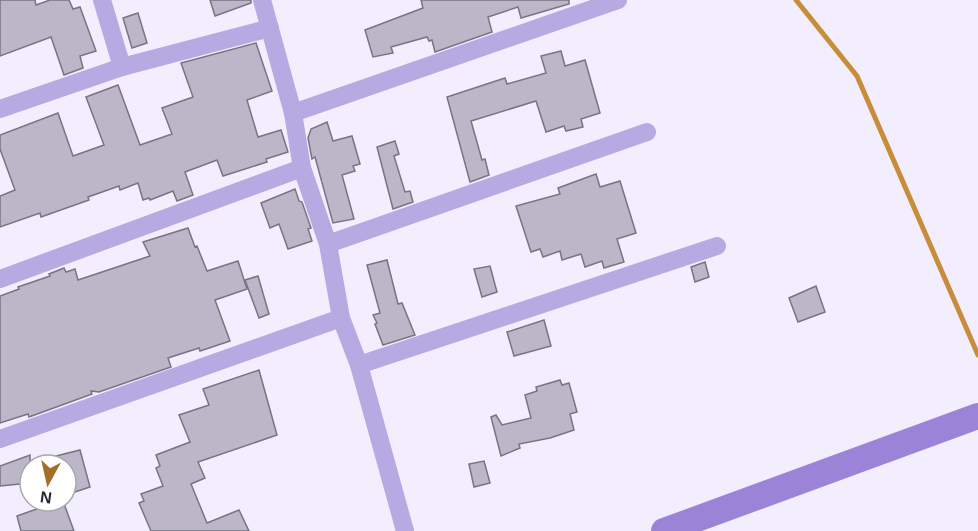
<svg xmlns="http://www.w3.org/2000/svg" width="978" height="531" viewBox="0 0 978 531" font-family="Arial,sans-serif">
	<rect width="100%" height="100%" fill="#f2eefe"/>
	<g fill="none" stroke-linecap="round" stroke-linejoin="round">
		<polyline stroke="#c78d3b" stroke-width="5" points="796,0 857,76 978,355"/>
	</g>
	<g fill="#bbb7c9" stroke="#777484" stroke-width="1.5">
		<polygon points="0,0 35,0 36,5 50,0 69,0 73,9 80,7 96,51 80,56 83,68 64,75 51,37 0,56"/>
		<polygon points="210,0 251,0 251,3 215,16"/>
		<polygon points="421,0 569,0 569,4 521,18 518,7 488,17 492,32 435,52 432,40 429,41 427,37 391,47 393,53 373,57 365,30 423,8"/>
		<polygon points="138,13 147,43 132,48 123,18"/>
		<polygon points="256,43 272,91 247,100 258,137 281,130 288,152 266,159 267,162 223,176 217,160 185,172 193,195 177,201 173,191 150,200 149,198 143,200 138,183 120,190 119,186 88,197 89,200 41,217 40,213 0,227 0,196 15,190 0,149 0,135 58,113 73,156 104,145 86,97 118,85 140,145 172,134 162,108 193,97 181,63"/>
		<polygon points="561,51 565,66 585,60 600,113 581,119 583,127 566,131 564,126 546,132 536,101 471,121 482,160 485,159 489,175 470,182 447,97 505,78 507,84 546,73 541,56"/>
		<polygon points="327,122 333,141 352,136 360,164 353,166 355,171 342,175 354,219 333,223 315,157 312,159 308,138 311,129"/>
		<polygon points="395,141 399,154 394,156 405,192 410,191 413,202 393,209 377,147"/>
		<polygon points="596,174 600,187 620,181 636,233 617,239 624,262 604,268 602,261 585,267 581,254 562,260 560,251 543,257 540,249 531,252 516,206 560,194 558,188"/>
		<polygon points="295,189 299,201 302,202 311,228 308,229 312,241 288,249 279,224 270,228 261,203"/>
		<polygon points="188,228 195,247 197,246 207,271 238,261 247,289 215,300 230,341 200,351 199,348 168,358 171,367 99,392 91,391 92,394 29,417 28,414 0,423 0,296 19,289 18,287 50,276 49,274 64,268 66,272 75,269 78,280 150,256 143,242"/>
		<polygon points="387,260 398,304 402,303 415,335 383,345 375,324 377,323 373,315 380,313 367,265"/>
		<polygon points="705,262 709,277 695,282 691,267"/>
		<polygon points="490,266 497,292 482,297 474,269"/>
		<polygon points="258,276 269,314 259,318 245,280"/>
		<polygon points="816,286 825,312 798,322 789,298"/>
		<polygon points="544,320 551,346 514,356 507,332"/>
		<polygon points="259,370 277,435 198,462 205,478 191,484 207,523 239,510 249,531 151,531 139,503 144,501 141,494 163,486 156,468 160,466 156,455 190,442 179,415 209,405 203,389"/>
		<polygon points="560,380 562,385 569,383 577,412 570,414 574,430 550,438 519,444 520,448 501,456 491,417 496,415 502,425 531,418 525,395 537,391 536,387"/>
		<polygon points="80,450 90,487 66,495 66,465 41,465 40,460"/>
		<polygon points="30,455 30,483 0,486 0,466"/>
		<polygon points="484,461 490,483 474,487 469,464"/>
		<polygon points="59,501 63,501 74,531 21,531 17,516"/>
	</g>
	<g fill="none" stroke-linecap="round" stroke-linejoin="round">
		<g stroke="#b7a9e2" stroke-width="18">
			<polyline points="102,0 122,67"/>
			<polyline points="262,0 293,113 302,168 328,244 341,318 359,365 405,531"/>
			<polyline points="0,109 122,67 270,28"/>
			<polyline points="293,113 618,0"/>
			<polyline points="328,244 647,132"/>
			<polyline points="0,279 302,168"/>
			<polyline points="359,365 717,246"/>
			<polyline points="0,439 341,318"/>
		</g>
		<polyline stroke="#9b84d8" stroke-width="26" points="664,531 978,416"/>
	</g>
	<g transform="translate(48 483) rotate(188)"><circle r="28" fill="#fefefe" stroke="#a9a8ab" stroke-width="1.5"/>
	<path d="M0-4.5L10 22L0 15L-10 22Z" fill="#a37027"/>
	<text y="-9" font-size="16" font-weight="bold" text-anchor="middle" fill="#29272e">N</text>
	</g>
</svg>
